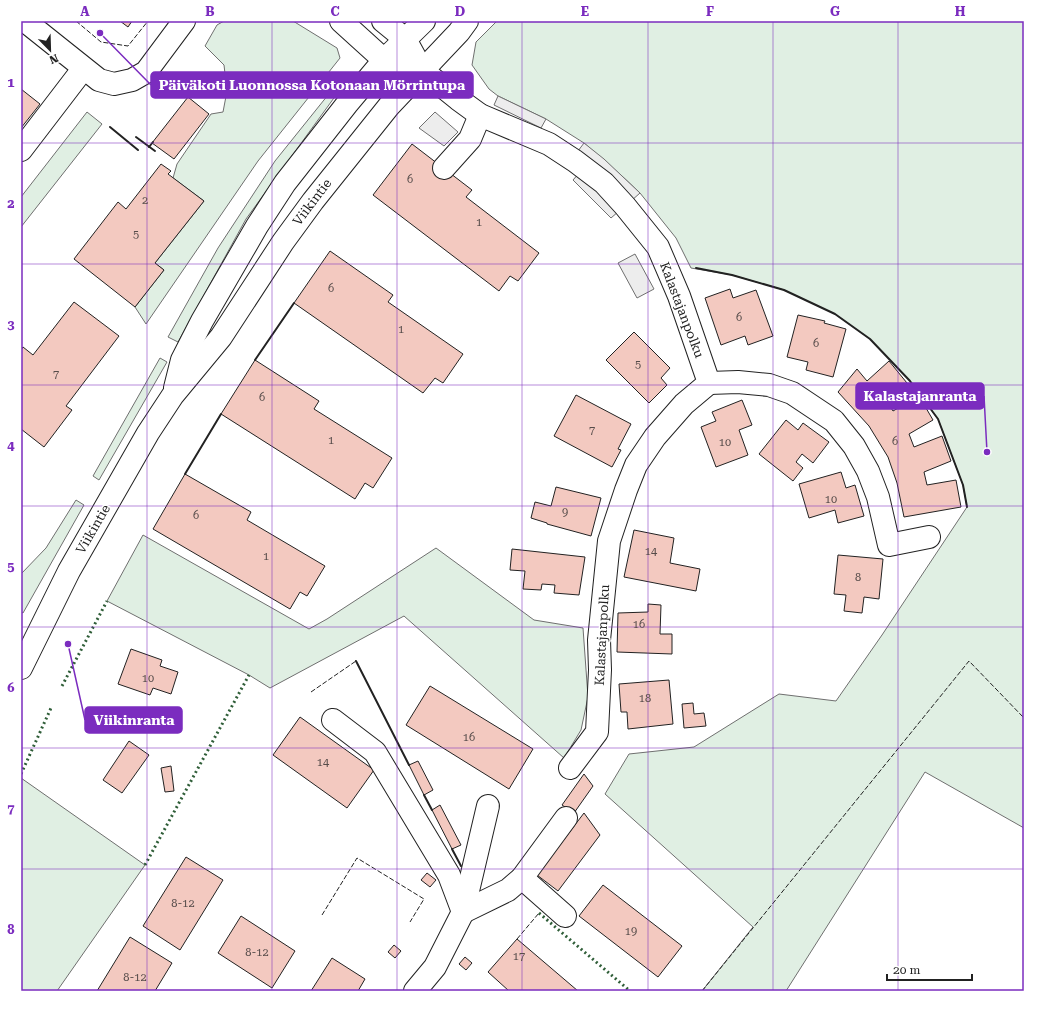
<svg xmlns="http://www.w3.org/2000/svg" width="1045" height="1012" viewBox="0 0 1045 1012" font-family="'Roboto Serif',serif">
	<rect width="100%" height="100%" fill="#fff"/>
	<g fill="#e0efe3" stroke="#6f6f6f">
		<polygon points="224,21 293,21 337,48 340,58 258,161 146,324 135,307 164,270 155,263 204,201 173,178 177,164 211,114 223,112 227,91 224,65 205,46 217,25"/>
		<polygon points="497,21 1024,21 1024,828 925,772 786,991 702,991 753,927 605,794 629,754 694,747 779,694 836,701 882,635 967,507 963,485 938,419 910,381 870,339 835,314 784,290 732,275 691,268 676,238 640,193 622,176 584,143 546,119 498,96 489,89 472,65 476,42"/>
		<polygon points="332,90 339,91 246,219 178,342 168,337 218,248 275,161"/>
		<polygon points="87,112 102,124 21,227 21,197"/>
		<polygon points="160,358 167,362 99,480 93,476"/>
		<polygon points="76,500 84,505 23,613 21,612 21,574 46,548"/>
		<polygon points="143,535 309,629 327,619 436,548 534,620 583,628 588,697 581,730 564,758 404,616 270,688 249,675 107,601"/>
		<polygon points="21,778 145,865 57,991 21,991"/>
	</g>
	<g fill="#ededed" stroke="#6f6f6f">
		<polygon points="498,96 546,119 541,128 494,105"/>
		<polygon points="435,112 458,132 444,146 419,128"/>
		<polygon points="584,143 604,159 640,193 631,201 578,151"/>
		<polygon points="580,172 619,211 611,218 573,180"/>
		<polygon points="635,254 654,289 637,298 618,263"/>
	</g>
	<g fill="#f3c9c0" stroke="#222">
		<polygon points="120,21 132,21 128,27"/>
		<polygon points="21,89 40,104 21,128"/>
		<polygon points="188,97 209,114 174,159 152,143"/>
		<polygon points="412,144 472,190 466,197 539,253 518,281 510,276 499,291 373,195"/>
		<polygon points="161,164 171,171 168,174 204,201 155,263 164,270 135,307 74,259 118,202 126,209"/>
		<polygon points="330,251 393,295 388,302 463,354 443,383 435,378 423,393 294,303"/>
		<polygon points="730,289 733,298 756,290 773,336 748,345 745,336 721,345 705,298"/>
		<polygon points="74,302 119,336 66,406 72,410 44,447 21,429 21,350 23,347 33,355"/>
		<polygon points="798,315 825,321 824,323 846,329 833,377 806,370 808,362 787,357"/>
		<polygon points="634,332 670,368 661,378 667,385 649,403 606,360"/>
		<polygon points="255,360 319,401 314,409 392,458 373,488 365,483 355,499 221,414"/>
		<polygon points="889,361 907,383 886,400 893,411 919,396 933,420 909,434 914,447 942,436 951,461 924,472 927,485 956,480 961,507 904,517 897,483 888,457 869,426 838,392 857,369 867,381"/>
		<polygon points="576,395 631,424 618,449 621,450 612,467 554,436"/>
		<polygon points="742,400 752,425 739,430 748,455 716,467 701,427 716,421 712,412"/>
		<polygon points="786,420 798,430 803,423 829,442 813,463 802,454 796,462 803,468 793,481 759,454"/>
		<polygon points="841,472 846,488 855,485 864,516 838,523 835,510 809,518 799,484"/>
		<polygon points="185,474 251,512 247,520 325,566 307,596 300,592 290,609 153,529"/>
		<polygon points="556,487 601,498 591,536 547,524 547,523 531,518 535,502 551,506"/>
		<polygon points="634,530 674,538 670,563 700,569 696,591 624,577"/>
		<polygon points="512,549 585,557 579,595 554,593 555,585 542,584 541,590 523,589 525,571 510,570"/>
		<polygon points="838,555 883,559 879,599 864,597 862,613 844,611 846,595 834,594"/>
		<polygon points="648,604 661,605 660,634 672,634 672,654 617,652 618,613 648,612"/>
		<polygon points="131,649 162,660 160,666 178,672 171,694 153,688 150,695 118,684"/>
		<polygon points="669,680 673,724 628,729 627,712 621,712 619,684"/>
		<polygon points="430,686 533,749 509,789 406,725"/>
		<polygon points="693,703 694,714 704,713 706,726 684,728 682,704"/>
		<polygon points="300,717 374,770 347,808 273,755"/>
		<polygon points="129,741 149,755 122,793 103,780"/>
		<polygon points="418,761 433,790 424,795 409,765"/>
		<polygon points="171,766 174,791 165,792 161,768"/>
		<polygon points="584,774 593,786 574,813 562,805"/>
		<polygon points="440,805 461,845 452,849 432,810"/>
		<polygon points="584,813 600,835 558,891 537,875"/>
		<polygon points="186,857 223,880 180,950 143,926"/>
		<polygon points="427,873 436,880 430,887 421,880"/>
		<polygon points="603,885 682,946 658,977 579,916"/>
		<polygon points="241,916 295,951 272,988 218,953"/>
		<polygon points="130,937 172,963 155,991 97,991"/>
		<polygon points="517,939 578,991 509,991 488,972"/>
		<polygon points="394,945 401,951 395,958 388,952"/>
		<polygon points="465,957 472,963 466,970 459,964"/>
		<polygon points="332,958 365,979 358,991 311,991"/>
	</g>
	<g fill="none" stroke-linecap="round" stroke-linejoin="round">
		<defs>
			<g id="minor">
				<polyline points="25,21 99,80 114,84 132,80 146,72 184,21"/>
				<polyline points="341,21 384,60 422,70"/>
				<polyline points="383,21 405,39 422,70 458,99 480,115 549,144 575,161 604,183 625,206 658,247 679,296 709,383 684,404 655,437 636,465 626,490 609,541 599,640 600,670 597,732 570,768"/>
				<polyline points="21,150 83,69"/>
				<polyline points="444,168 470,139 480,115"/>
				<polyline points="709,383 738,382 769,385 792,393 834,421 854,446 868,471 878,497 889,545 929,537"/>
				<polyline points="333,720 375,752 449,875 463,912"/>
				<polyline points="522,878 565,916"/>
				<polyline points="463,912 508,890 522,878 566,818"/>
				<polyline points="415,991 435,967 463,912 488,806"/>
			</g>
			<g id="major">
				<polyline points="175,388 182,360 202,321 257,226 285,183 347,104 384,60 424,21"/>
				<polyline points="21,668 69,571 148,433 173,395 221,337 283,242 313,201 389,106 459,32 467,21"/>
			</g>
		</defs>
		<use href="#minor" stroke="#222" stroke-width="24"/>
		<use href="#major" stroke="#222" stroke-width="24"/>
		<use href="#minor" stroke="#fff" stroke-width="22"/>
		<use href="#major" stroke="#fff" stroke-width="22"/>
		<g stroke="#2f5e38" stroke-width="3" stroke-dasharray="2 3" stroke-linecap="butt">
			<polyline points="62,686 107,601"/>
			<polyline points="21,774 51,708"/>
			<polyline points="145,865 249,675"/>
			<polyline points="539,913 630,991"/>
		</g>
		<g stroke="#222" stroke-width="1" stroke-dasharray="5 2" stroke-linecap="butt">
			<polyline points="76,21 101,42 128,46 148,21"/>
			<polyline points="311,692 356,661"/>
			<polyline points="322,915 357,858 424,899 410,922"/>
			<polyline points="517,939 539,913"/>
			<polyline points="702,991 969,661 1024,718"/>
		</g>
		<g stroke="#222" stroke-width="2">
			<polyline points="110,127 138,150"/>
			<polyline points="136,137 155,151"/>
			<polyline points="149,147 153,142"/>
			<polyline points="696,268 732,275 784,290 835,314 870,339 910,381 938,419 963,485 967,507"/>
			<polyline points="255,360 294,303"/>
			<polyline points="185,474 221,414"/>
			<polyline points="356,661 409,765"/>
			<polyline points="424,795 432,810"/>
			<polyline points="452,849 461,866"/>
		</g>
	</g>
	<path fill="none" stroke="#7b2cbf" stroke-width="1" stroke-opacity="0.55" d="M147,21V991M272,21V991M397,21V991M522,21V991M648,21V991M773,21V991M898,21V991M21,143H1024M21,264H1024M21,385H1024M21,506H1024M21,627H1024M21,748H1024M21,869H1024"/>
	<g text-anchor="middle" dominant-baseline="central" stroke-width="3" stroke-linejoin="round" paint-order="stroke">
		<g font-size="11" fill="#564c4a">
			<text x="410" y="179">6</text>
			<text x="145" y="200">2</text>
			<text x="479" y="222">1</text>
			<text x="136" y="234">5</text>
			<text x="331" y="288">6</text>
			<text x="739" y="317">6</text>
			<text x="401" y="329">1</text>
			<text x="816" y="343">6</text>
			<text x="638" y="364">5</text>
			<text x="56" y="374">7</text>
			<text x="262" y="397">6</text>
			<text x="592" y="430">7</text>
			<text x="331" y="440">1</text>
			<text x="895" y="441">6</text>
			<text x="725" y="442">10</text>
			<text x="831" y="499">10</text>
			<text x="565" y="512">9</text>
			<text x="196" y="515">6</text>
			<text x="651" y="551">14</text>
			<text x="266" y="556">1</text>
			<text x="858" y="577">8</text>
			<text x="639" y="624">16</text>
			<text x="148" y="678">10</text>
			<text x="645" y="698">18</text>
			<text x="469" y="737">16</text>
			<text x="323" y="762">14</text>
			<text x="183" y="903">8-12</text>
			<text x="631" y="931">19</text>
			<text x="257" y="952">8-12</text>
			<text x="519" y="956">17</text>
			<text x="135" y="977">8-12</text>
		</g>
		<g font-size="13" fill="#222" stroke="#fff">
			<text transform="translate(312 202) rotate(-53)">Viikintie</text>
			<text transform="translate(682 310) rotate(69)">Kalastajanpolku</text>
			<text transform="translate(93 529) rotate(-60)">Viikintie</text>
			<text transform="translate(602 635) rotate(-87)">Kalastajanpolku</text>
		</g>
	</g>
	<path fill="none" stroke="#7b2cbf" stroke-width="1.5" d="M100 33L151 85M987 452L984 396M68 644L85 720"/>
	<g fill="#7b2cbf" stroke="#fff" stroke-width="1.5">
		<circle cx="100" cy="33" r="4"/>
		<circle cx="987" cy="452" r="4"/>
		<circle cx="68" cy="644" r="4"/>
	</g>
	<g fill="#7b2cbf" stroke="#7b2cbf" stroke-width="1.5">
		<rect x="151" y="72" width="322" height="26" rx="4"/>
		<rect x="856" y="383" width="128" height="26" rx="4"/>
		<rect x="85" y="707" width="97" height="26" rx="4"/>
	</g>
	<g font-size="14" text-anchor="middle" font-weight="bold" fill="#fff">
		<text x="312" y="90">Päiväkoti Luonnossa Kotonaan Mörrintupa</text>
		<text x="920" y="401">Kalastajanranta</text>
		<text x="134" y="725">Viikinranta</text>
	</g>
	<rect width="1045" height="1012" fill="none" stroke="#ffffff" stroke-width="44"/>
	<g transform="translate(50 50) rotate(157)" stroke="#ffffff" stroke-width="3" paint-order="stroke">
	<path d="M0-3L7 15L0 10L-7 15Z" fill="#222222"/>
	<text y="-6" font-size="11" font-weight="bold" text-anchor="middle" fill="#222222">N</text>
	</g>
	<path d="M887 974v6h85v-6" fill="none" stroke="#222222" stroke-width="2"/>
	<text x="893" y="974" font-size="12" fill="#222222" stroke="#ffffff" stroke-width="3" paint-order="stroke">20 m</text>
	<rect x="22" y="22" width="1001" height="968" fill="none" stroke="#7b2cbf" stroke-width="1.5"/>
	<g font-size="13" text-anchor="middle" font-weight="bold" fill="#7b2cbf">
		<text x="85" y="16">A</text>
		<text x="210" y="16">B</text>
		<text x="335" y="16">C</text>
		<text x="460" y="16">D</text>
		<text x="585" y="16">E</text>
		<text x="710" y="16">F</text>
		<text x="835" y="16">G</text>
		<text x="960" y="16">H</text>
		<text x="11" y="87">1</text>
		<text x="11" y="208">2</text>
		<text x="11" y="329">3</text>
		<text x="11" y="450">4</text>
		<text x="11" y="571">5</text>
		<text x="11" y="692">6</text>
		<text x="11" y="813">7</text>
		<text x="11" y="934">8</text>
	</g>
</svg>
